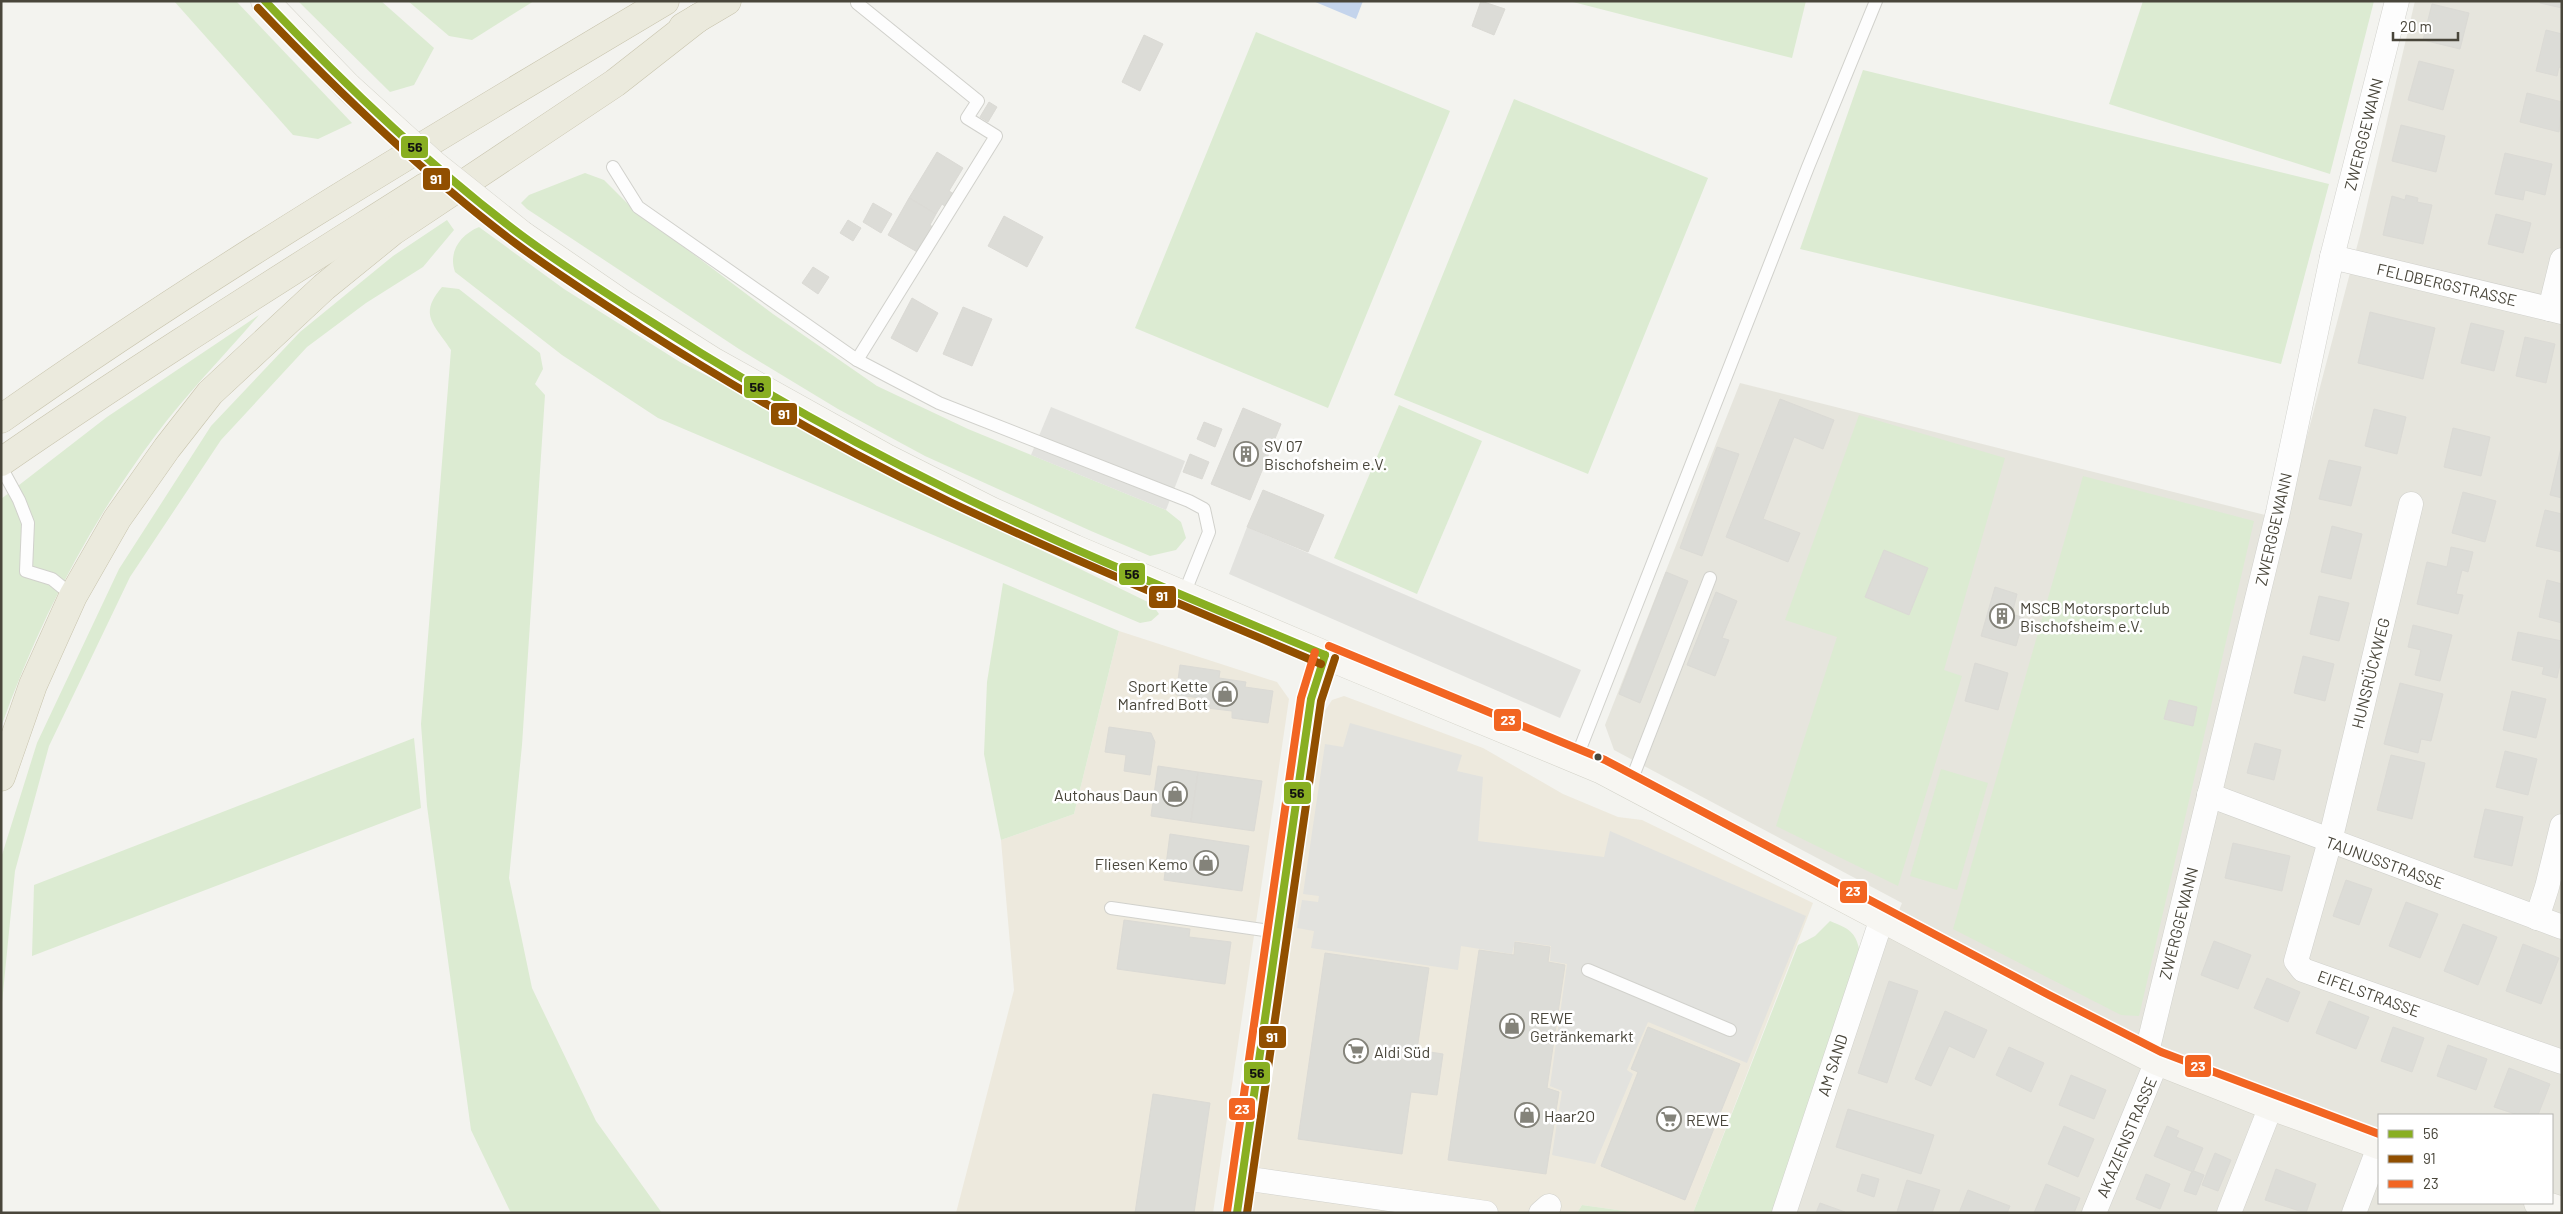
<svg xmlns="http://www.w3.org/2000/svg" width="2563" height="1214" viewBox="0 0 2563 1214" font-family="Barlow,sans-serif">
	<rect width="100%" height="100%" fill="#f3f3ef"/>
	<path fill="#e6e5dd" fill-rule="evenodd" d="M2415,1H2562V1213H1795L1874,971L1902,903L1614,750L1605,725L1740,383L2285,520L2360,235ZM2379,1115H2552V1203H2379Z"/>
	<g fill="#ede9dd">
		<polygon points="1119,631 1277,682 1289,699 1213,1213 956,1213 1014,990 1001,840 1074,814"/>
		<polygon points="1344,696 1483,748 1563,794 1618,817 1642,820 1813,903 1693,1213 1639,1213 1582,1205 1577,1213 1251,1213 1324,712 1332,700"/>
	</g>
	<g fill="#dcebd2">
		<polygon points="174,1 236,1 352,123 318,139 293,135"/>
		<polygon points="298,1 381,1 434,48 414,85 390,92"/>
		<polygon points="408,1 534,1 472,40 449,36"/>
		<polygon points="1569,1 1806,1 1792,58"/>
		<polygon points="2143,1 2374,1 2330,174 2109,104"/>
		<polygon points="1256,32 1450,111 1328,408 1135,328"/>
		<polygon points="1863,70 2329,184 2281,364 1800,249"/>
		<polygon points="1514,99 1708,178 1588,474 1394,395"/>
		<polygon points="585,173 604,180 632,208 773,314 877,386 968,429 1166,510 1181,522 1186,538 1176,550 1150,556 1091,531 925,456 838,409 739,349 527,209 521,203 529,195"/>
		<polygon points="447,220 454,230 423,267 366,303 307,347 221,440 130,577 49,746 15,871 1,1013 1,858 37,743 119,569 211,426 300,332 393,256"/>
		<path d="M479,227L564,289L680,362L959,504L1039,549L1152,604L1159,614L1151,621L1140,623L658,418L562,355L455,272C448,252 460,235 479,227Z"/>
		<path d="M442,287L459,289L540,353L543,369L535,384L545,395L522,745L509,878L532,988L596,1121L662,1213H511L471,1130L427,806L421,724L451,350C434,324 418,315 442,287Z"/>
		<path d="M259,315C225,355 187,393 155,436C89,524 38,623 1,727V499L107,417Z"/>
		<polygon points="1399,405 1482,441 1417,594 1334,558"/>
		<polygon points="1859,415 2005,458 1944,670 1962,676 1898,886 1776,826 1837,637 1785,620"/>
		<polygon points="2083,476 2254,521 2139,1016 2121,1015 1953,929"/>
		<polygon points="1003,583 1119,631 1074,814 1001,840 984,754 987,682"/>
		<polygon points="414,738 421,808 32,956 34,885"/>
		<polygon points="1941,769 1988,783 1957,890 1910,876"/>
		<path d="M1830,921C1849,929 1856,931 1860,953L1772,1213H1693L1798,945L1815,936Z"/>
		<polygon points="1582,1205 1639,1213 1577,1213"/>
	</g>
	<g fill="#e2e2de">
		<polygon points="1051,407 1185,461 1166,510 1031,455"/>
		<polygon points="1247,527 1581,670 1560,718 1229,574"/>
		<polygon points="1350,723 1462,755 1457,771 1483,777 1478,841 1604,857 1610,831 1806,916 1747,1063 1648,1022 1627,1070 1633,1074 1595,1164 1552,1155 1562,1091 1550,1086 1567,964 1550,961 1551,946 1515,941 1512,954 1461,946 1458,970 1311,948 1314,931 1297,928 1302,900 1318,902 1319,896 1303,894 1325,744 1343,747"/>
	</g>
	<polygon fill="#c4d4ec" points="1313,1 1363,1 1356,19"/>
	<g fill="#dcdcd7" stroke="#dbdad5">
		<polygon points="1481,1 1505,9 1494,35 1472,26"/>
		<polygon points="2540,1 2562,1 2562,8 2540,3"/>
		<polygon points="2432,4 2469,13 2460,49 2423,40"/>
		<polygon points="2546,30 2562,34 2562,68 2559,67 2557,76 2536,71"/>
		<polygon points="1144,35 1163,44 1140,91 1122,82"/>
		<polygon points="2419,61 2454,70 2443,110 2408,100"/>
		<polygon points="2527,93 2562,102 2559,132 2520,122"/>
		<polygon points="989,102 997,107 988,122 980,117"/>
		<polygon points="2401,125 2445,136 2436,172 2392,161"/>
		<polygon points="937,152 963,168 949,191 954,194 946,207 942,204 936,214 909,198"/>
		<polygon points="2505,153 2552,164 2545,195 2525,190 2523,200 2495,194"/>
		<polygon points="2406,195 2418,198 2417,202 2432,205 2423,244 2383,235 2392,196 2405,200"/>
		<polygon points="909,198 936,214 930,225 934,228 919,253 888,235"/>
		<polygon points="873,203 892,214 881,233 863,222"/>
		<polygon points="2496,214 2531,223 2523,253 2488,244"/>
		<polygon points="1004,216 1043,237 1027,267 988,246"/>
		<polygon points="848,220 861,228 853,241 840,233"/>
		<polygon points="813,267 829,277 818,294 802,283"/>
		<polygon points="912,298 938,313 917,352 891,338"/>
		<polygon points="963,307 992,319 972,366 943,354"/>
		<polygon points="2370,312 2435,328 2423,379 2358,363"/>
		<polygon points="2471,323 2504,331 2494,371 2461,363"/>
		<polygon points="2525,337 2555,344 2546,383 2516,376"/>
		<polygon points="1780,399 1834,420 1823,449 1794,437 1763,519 1800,533 1788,562 1726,537"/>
		<polygon points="1243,408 1281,424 1250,500 1211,484"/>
		<polygon points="2374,409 2406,417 2397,454 2365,446"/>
		<polygon points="1204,422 1222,429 1215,447 1197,439"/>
		<polygon points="2453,428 2490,437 2481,476 2444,467"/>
		<polygon points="1717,447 1739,454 1702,556 1680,548"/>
		<polygon points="2561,448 2562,449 2562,498 2550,495"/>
		<polygon points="1190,454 1209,462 1202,479 1183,472"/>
		<polygon points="2329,460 2361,467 2351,506 2319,499"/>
		<polygon points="1263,490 1324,515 1308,552 1247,527"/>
		<polygon points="2463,492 2496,501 2485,542 2452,533"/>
		<polygon points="2545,510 2562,514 2562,552 2536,546"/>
		<polygon points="2332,526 2362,534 2351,579 2321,572"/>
		<polygon points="2451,547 2473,552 2468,572 2462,570 2456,594 2463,595 2458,614 2417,604 2427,562 2447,567"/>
		<polygon points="1884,550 1928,568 1909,615 1865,597"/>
		<polygon points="1666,572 1688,581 1640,703 1619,694"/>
		<polygon points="2547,580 2562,584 2562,623 2539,617"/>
		<polygon points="1995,587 2017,594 2012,614 2024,618 2016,646 1981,636"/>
		<polygon points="1716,592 1737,601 1722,638 1729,640 1715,676 1687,665"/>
		<polygon points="2319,596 2349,603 2339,641 2310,634"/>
		<polygon points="2413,625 2452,635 2440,681 2415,675 2421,650 2408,647"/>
		<polygon points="2518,632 2562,641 2562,655 2557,678 2542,674 2544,667 2512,660"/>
		<polygon points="2303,656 2334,664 2325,701 2294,693"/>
		<polygon points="1975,663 2008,673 1998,710 1965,701"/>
		<polygon points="1180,665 1220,671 1219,678 1246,682 1245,687 1273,691 1268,723 1232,718 1232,711 1207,708 1208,699 1176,695"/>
		<polygon points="2400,683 2443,694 2431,741 2421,739 2418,753 2384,744"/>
		<polygon points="2512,691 2546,699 2536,738 2503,730"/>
		<polygon points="2169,700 2197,707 2193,726 2164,719"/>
		<polygon points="1109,727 1151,733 1155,742 1150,775 1124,771 1126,755 1105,752"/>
		<polygon points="2255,743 2281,750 2274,780 2247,773"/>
		<polygon points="2505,751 2537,759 2528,795 2496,787"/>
		<polygon points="2391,755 2425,763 2412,819 2377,810"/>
		<polygon points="1158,766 1198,772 1191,822 1151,816"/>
		<polygon points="1198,772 1262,781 1254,831 1191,822"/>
		<polygon points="2485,809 2523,817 2512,866 2474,857"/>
		<polygon points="1170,834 1249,846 1242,891 1164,880"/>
		<polygon points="2233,843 2290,856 2282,891 2225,878"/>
		<polygon points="2346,880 2372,889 2359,925 2333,916"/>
		<polygon points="2406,902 2438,914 2420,958 2389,946"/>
		<polygon points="1124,920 1190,929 1189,937 1231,942 1225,984 1117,969"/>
		<polygon points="2463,924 2497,937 2478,985 2444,971"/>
		<polygon points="2214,941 2251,955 2238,989 2201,975"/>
		<polygon points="1515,942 1550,947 1548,962 1565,965 1547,1088 1559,1092 1546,1174 1448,1160 1479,950 1514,955"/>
		<polygon points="2523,944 2559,958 2541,1004 2506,991"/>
		<polygon points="1325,953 1429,968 1417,1050 1443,1054 1437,1095 1411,1092 1402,1154 1298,1139"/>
		<polygon points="2267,978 2300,992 2288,1022 2254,1008"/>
		<polygon points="1889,981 1918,991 1887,1083 1858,1073"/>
		<polygon points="2329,1001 2369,1017 2356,1049 2316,1033"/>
		<polygon points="1945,1011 1987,1030 1974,1058 1949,1046 1931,1086 1915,1079"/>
		<polygon points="1648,1027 1740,1064 1685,1200 1601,1166 1638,1072 1631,1069"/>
		<polygon points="2393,1027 2424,1038 2412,1072 2381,1061"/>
		<polygon points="2448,1045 2487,1059 2476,1090 2437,1076"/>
		<polygon points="2009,1047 2044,1063 2031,1092 1996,1075"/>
		<polygon points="2509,1068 2550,1084 2538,1115 2518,1115 2494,1107"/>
		<polygon points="2071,1075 2106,1090 2094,1119 2059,1105"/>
		<polygon points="1153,1094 1210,1103 1194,1213 1135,1213"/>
		<polygon points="1848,1109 1934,1135 1921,1174 1836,1147"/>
		<polygon points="2064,1126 2094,1139 2078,1177 2048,1164"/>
		<polygon points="2167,1126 2179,1131 2176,1137 2203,1148 2193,1172 2154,1156"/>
		<polygon points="2215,1153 2231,1160 2218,1191 2202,1185"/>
		<polygon points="2276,1169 2316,1184 2306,1213 2265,1200"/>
		<polygon points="2194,1171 2204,1175 2196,1195 2184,1191 2191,1173"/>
		<polygon points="1862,1174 1879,1179 1874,1197 1857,1191"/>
		<polygon points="2146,1174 2170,1184 2160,1209 2136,1199"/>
		<polygon points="1907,1180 1940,1190 1932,1213 1897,1212"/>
		<polygon points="2046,1184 2080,1198 2074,1213 2068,1211 2067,1213 2034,1213"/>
		<polygon points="1968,1190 2010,1206 2007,1213 1959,1213"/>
		<polygon points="1820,1203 1845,1212 1844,1213 1816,1213"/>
	</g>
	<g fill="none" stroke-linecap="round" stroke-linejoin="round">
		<defs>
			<g id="service">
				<polyline points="857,3 978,101 967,118 996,136 857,360"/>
				<polyline points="613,167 638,207 857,360 939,403 1189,501 1204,509 1209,532 1184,594"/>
				<polyline points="1,467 19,500 28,523 26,571 52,579 73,596"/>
				<polyline points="1576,759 1808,167 1876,1"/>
				<polyline points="1630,784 1710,578"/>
				<polyline points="1111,908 1277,932"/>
				<polyline points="1588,970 1730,1030"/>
			</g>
			<g id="minor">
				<polyline points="2332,257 2562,312"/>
				<polyline points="2550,309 2562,260"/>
				<polyline points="2411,504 2330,841 2296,961 2303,970 2562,1062"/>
				<polyline points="2209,795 2562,927"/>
				<polyline points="2537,918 2547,887 2562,826"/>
				<polyline points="2146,1056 2278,512 2332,257 2397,1"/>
				<polyline points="1243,1178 1486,1213"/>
				<polyline points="1237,1213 1311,699 1325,655"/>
				<polyline points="1541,1213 1549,1206"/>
				<polyline points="1784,1213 1882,918"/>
				<polyline points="2094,1213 2157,1061"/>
				<polyline points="2229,1213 2271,1106"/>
				<polyline points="2354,1213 2379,1147"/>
			</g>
			<g id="secondary">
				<polyline points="265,1 348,87"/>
				<polyline points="522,235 624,305 714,362 886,458 991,511 1075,549 1325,655 1600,769 2044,1004 2157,1061 2271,1106 2379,1145"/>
				<polyline points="2538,1203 2562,1211"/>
			</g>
			<g id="motorway">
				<polyline points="683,27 727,1"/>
				<path d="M1,419C215,268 440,135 665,1"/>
				<path d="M1,462C140,366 283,277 425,187"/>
				<polyline points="1,777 33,685 73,596 117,519 167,448 210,393 324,287 393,231 615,83 698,18"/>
			</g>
		</defs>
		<use href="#service" stroke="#d1d1cc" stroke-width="14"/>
		<use href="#minor" stroke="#d1d1cc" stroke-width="25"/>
		<use href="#secondary" stroke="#d3d2c8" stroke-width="29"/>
		<use href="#motorway" stroke="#c8c4ad" stroke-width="29"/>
		<use href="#service" stroke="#fdfdfd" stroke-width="12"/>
		<use href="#minor" stroke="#fdfdfd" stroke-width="24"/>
		<use href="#secondary" stroke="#f7f6f2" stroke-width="28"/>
		<use href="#motorway" stroke="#ebeadd" stroke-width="28"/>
		<defs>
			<polyline id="secondary-bridge" points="348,87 433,164 522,235"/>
		</defs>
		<use href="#secondary-bridge" stroke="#d3d2c8" stroke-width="29" stroke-linecap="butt"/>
		<use href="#secondary-bridge" stroke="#f7f6f2" stroke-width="28"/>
		<defs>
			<g id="bus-1">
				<path d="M265,1C345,85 429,166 521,235C560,264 601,290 642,316C741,380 843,438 949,490C1072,551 1199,602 1325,655"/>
				<polyline points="1237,1213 1311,699 1325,655"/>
			</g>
			<g id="bus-2">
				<path d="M258,8C338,92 422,173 515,243C555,273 598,300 641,328C740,391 843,450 950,502C1072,560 1197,611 1321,664"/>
				<polyline points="1247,1213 1321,701 1335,658"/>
			</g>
			<g id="bus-3">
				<polyline points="1329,646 1605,760 2049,995 2161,1052 2379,1134"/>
				<polyline points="1227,1212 1301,698 1315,652"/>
			</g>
		</defs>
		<use href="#bus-1" stroke="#fff" stroke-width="11"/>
		<use href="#bus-2" stroke="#fff" stroke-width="11"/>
		<use href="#bus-3" stroke="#fff" stroke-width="11"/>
		<use href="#bus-1" stroke="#89af22" stroke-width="8"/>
		<use href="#bus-2" stroke="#914f00" stroke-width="8"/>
		<use href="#bus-3" stroke="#f26522" stroke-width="8"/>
	</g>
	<defs>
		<symbol id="building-ring" viewBox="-11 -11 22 22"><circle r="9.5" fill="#fff" stroke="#84837a" stroke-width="1.5"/><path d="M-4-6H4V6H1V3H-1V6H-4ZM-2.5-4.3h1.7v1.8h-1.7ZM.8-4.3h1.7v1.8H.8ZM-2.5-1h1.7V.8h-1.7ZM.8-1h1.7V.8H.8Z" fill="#84837a"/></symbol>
		<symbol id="shop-ring" viewBox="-11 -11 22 22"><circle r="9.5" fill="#fff" stroke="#84837a" stroke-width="1.5"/><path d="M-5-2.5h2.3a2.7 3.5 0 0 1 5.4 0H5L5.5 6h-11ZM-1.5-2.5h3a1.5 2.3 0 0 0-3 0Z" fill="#84837a"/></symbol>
		<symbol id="supermarket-ring" viewBox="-11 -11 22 22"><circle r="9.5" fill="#fff" stroke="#84837a" stroke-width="1.5"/><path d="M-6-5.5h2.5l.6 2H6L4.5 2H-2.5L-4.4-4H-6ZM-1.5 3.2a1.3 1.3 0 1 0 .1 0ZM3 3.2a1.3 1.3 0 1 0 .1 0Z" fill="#84837a"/></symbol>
	</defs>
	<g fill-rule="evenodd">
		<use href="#building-ring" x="1232" y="440" width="28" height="28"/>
		<use href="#building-ring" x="1988" y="602" width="28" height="28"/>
		<use href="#shop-ring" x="1211" y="680" width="28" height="28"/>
		<use href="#shop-ring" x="1161" y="780" width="28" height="28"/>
		<use href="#shop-ring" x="1192" y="849" width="28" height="28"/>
		<use href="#shop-ring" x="1498" y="1012" width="28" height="28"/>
		<use href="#supermarket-ring" x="1342" y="1037" width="28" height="28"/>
		<use href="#shop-ring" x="1513" y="1101" width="28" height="28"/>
		<use href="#supermarket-ring" x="1655" y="1105" width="28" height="28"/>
	</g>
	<circle fill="#49463b" stroke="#fff" stroke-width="2" cx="1598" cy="757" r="4.5"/>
	<g text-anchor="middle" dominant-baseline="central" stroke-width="5" stroke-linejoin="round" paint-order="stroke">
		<g font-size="16" fill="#49463b" stroke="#fff">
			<text transform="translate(2363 134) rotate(-76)">ZWERGGEWANN</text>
			<text transform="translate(2447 284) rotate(13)">FELDBERGSTRASSE</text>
			<text transform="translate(2273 529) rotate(-77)">ZWERGGEWANN</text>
			<text transform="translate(2370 673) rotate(-76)">HUNSRÜCKWEG</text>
			<text transform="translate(2385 862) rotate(20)">TAUNUSSTRASSE</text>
			<text transform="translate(2178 923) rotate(-76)">ZWERGGEWANN</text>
			<text transform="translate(2369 993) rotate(20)">EIFELSTRASSE</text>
			<text transform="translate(1832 1065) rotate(-72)">AM SAND</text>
			<text transform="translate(2126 1137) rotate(-67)">AKAZIENSTRASSE</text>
		</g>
		<g font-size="16" fill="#49463b" stroke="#fff" text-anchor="start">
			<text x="1264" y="445">SV 07<tspan x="1264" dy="18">Bischofsheim e.V.</tspan></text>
			<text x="2020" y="607">MSCB Motorsportclub<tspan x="2020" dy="18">Bischofsheim e.V.</tspan></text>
			<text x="1208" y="685" text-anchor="end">Sport Kette<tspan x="1208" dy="18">Manfred Bott</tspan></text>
			<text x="1158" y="794" text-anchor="end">Autohaus Daun</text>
			<text x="1188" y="863" text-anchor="end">Fliesen Kemo</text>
			<text x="1530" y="1017">REWE<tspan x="1530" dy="18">Getränkemarkt</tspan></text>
			<text x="1374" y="1051">Aldi Süd</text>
			<text x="1544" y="1115">Haar2O</text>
			<text x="1686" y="1119">REWE</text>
		</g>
	</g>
	<g stroke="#fff" stroke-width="2">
		<rect x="400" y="135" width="29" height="24" rx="5" fill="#89af22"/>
		<rect x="422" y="167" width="29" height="24" rx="5" fill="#914f00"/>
		<rect x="743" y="375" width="29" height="24" rx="5" fill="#89af22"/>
		<rect x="770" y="402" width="28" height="24" rx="5" fill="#914f00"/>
		<rect x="1118" y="562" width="28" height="24" rx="5" fill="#89af22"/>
		<rect x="1148" y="585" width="29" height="24" rx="5" fill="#914f00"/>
		<rect x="1493" y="708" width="29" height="24" rx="5" fill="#f26522"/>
		<rect x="1283" y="781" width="29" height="24" rx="5" fill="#89af22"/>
		<rect x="1839" y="880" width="29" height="24" rx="5" fill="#f26522"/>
		<rect x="1258" y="1025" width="29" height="24" rx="5" fill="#914f00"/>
		<rect x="2184" y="1054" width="28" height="24" rx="5" fill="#f26522"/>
		<rect x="1243" y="1061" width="28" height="24" rx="5" fill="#89af22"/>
		<rect x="1228" y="1097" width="28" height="24" rx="5" fill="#f26522"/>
	</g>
	<g font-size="14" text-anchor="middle" font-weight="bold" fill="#fff">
		<text x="436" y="184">91</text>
		<text x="784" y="419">91</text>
		<text x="1162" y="601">91</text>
		<text x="1508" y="725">23</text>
		<text x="1853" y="896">23</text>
		<text x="1272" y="1042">91</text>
		<text x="2198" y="1071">23</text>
		<text x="1242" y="1114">23</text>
	</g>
	<g font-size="14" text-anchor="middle" font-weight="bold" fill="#111">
		<text x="415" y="152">56</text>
		<text x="757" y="392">56</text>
		<text x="1132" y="579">56</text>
		<text x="1297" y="798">56</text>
		<text x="1257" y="1078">56</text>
	</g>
	<rect width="2563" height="1214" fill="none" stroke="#49463b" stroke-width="5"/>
	<rect x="2378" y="1114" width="175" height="90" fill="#ffffff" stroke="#b6b5b1"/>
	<rect x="2388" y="1130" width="25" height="8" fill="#89af22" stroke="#b6b5b1"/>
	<text x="2423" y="1139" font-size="15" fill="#49463b">56</text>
	<rect x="2388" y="1155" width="25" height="8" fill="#914f00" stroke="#b6b5b1"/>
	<text x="2423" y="1164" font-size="15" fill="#49463b">91</text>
	<rect x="2388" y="1180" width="25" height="8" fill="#f26522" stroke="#b6b5b1"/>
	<text x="2423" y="1189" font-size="15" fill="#49463b">23</text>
	<path d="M2393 32v8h65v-8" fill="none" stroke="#49463b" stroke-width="2.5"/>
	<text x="2400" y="32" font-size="15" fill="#49463b" stroke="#ffffff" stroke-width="4" paint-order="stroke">20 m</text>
</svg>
